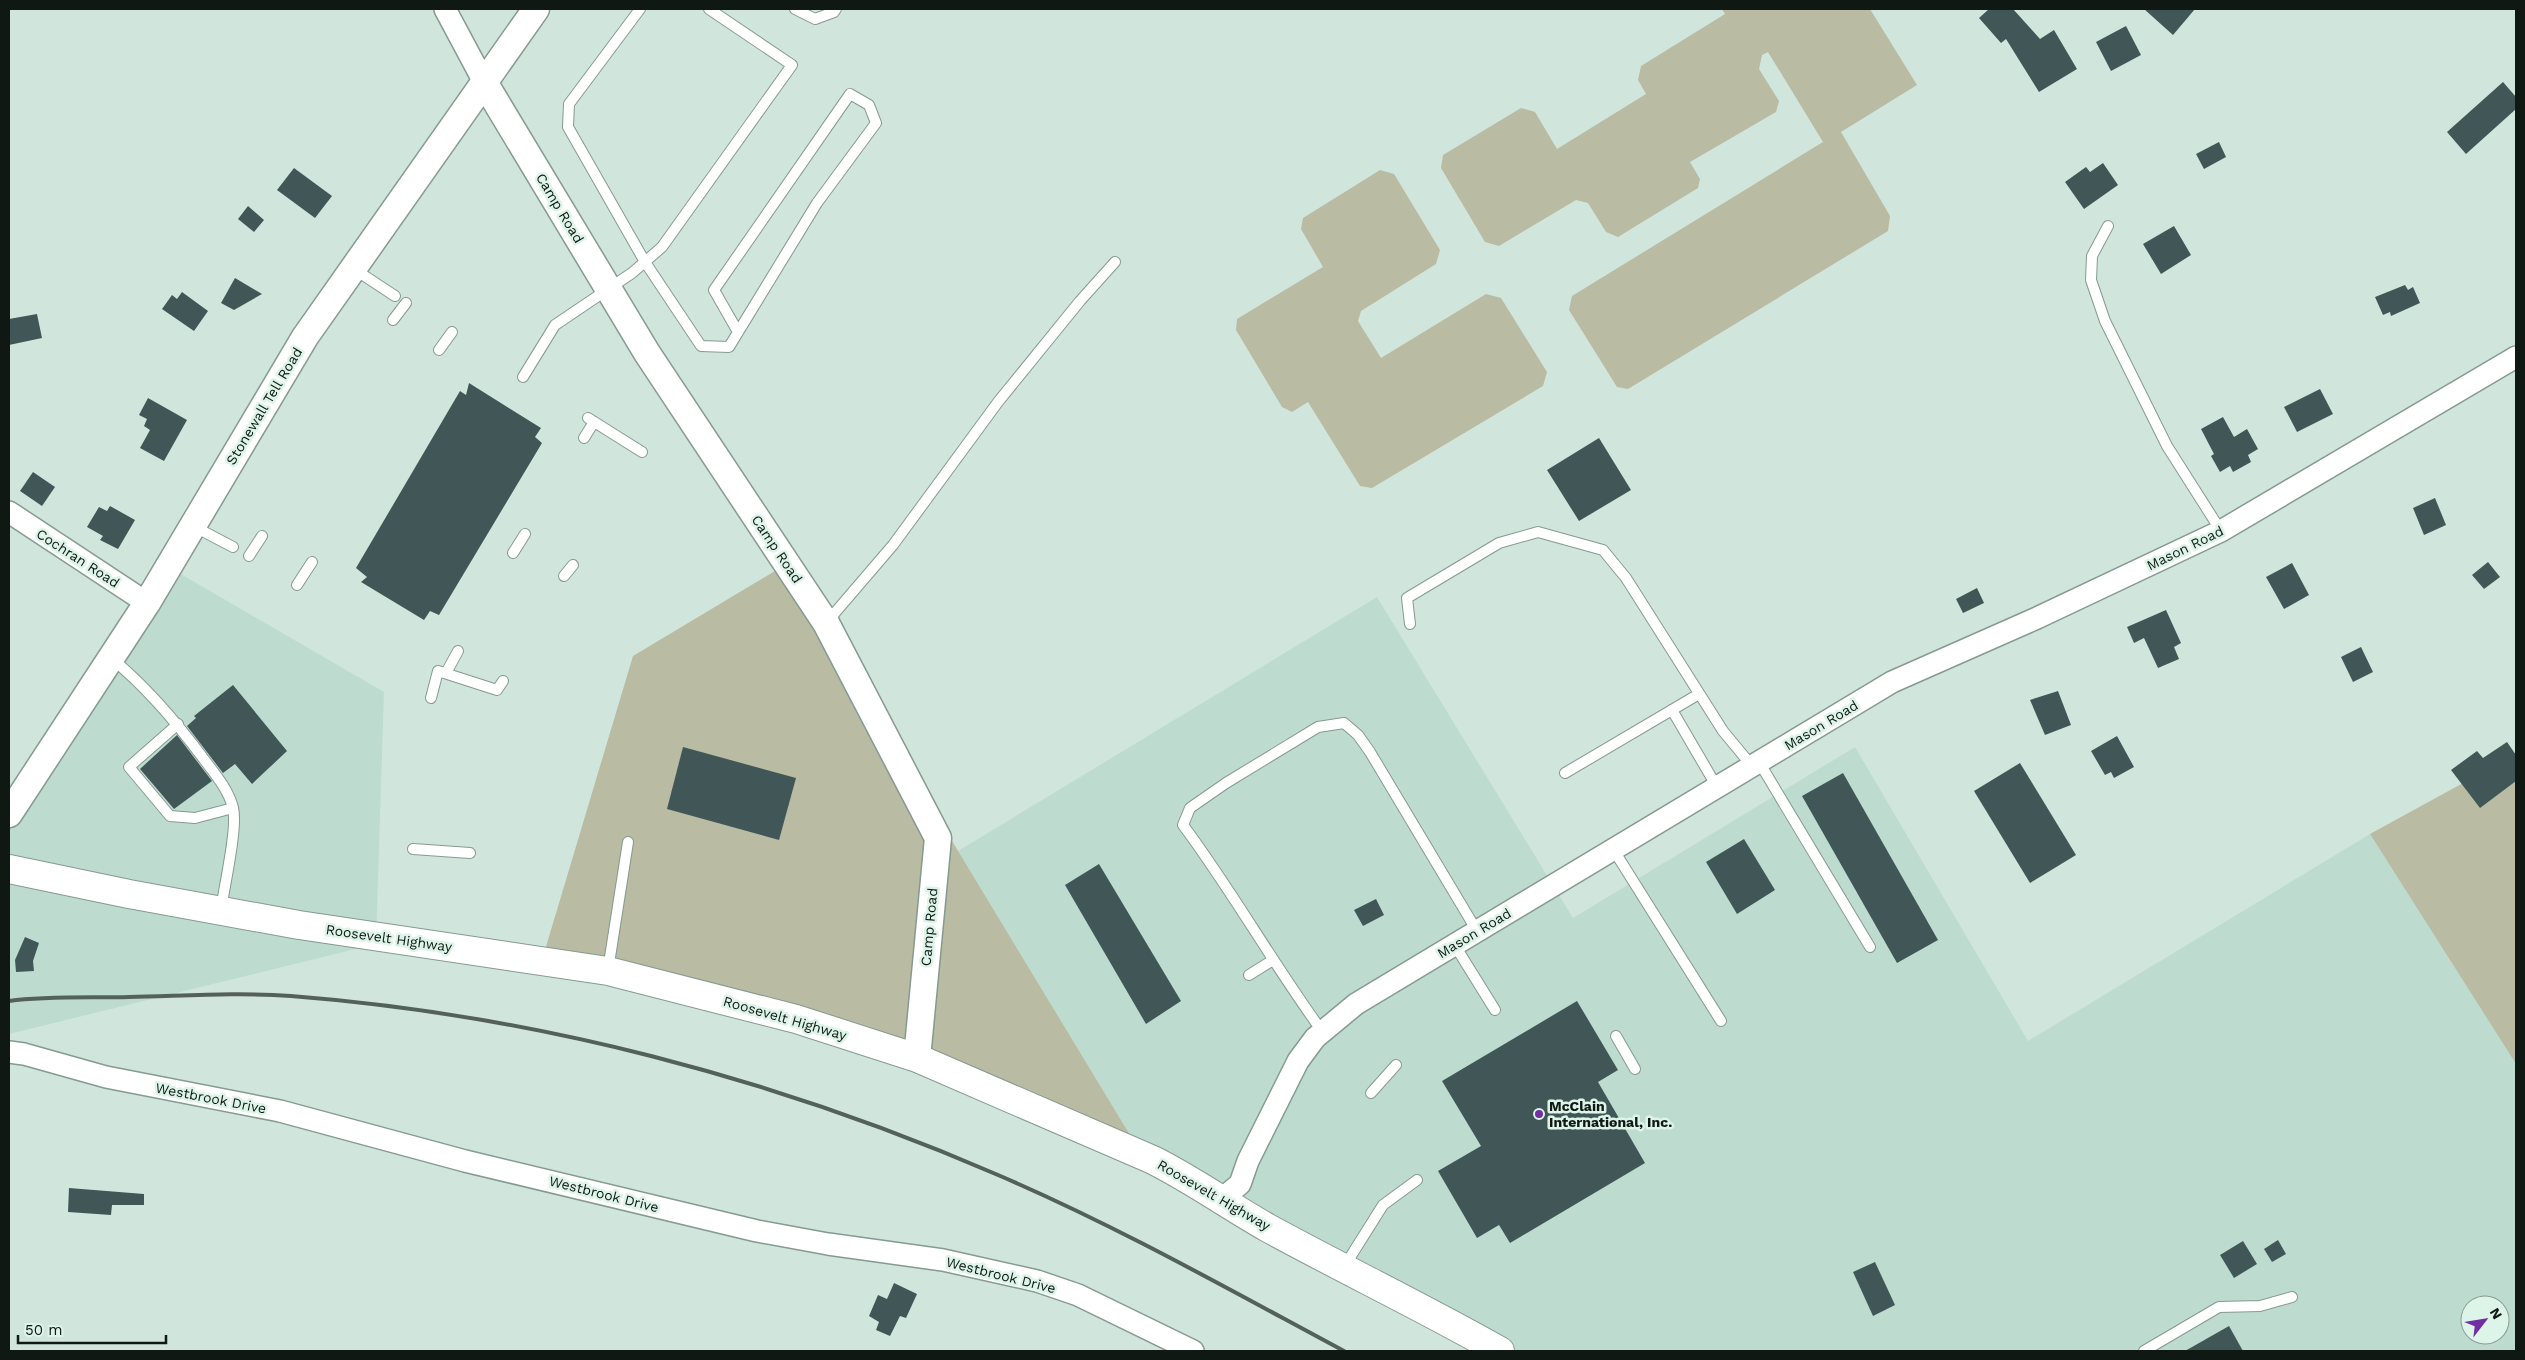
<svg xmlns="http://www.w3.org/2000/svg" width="2525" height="1360" viewBox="0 0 2525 1360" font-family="'Work Sans',sans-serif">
	<rect width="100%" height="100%" fill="#d0e6dc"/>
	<g fill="#bddccf" fill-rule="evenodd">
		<polygon points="174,570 384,692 376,944 9,1034 9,809"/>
		<path d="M1377,597L1573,918L1855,747L2028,1041L2370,834L2516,1064V1351H1495L1153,1173L958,851ZM2470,1305H2500V1335H2470Z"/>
	</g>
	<g fill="#b9bba2">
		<polygon points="1722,9 1870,9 1917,85 1841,132 1890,216 1888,231 1628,389 1617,387 1569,310 1572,296 1823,142 1768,52 1762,55 1759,69 1779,101 1776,112 1690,162 1700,179 1698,188 1618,237 1606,232 1588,203 1576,200 1499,246 1485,242 1441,168 1443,155 1521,108 1535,112 1557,149 1646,94 1638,80 1641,66 1725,14"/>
		<polygon points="1380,170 1394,174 1440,250 1436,264 1361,311 1358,321 1381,358 1486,294 1501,298 1547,372 1543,386 1372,488 1360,486 1308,402 1292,412 1282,407 1236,330 1237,319 1323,267 1301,229 1303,218"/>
		<polygon points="785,565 1153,1173 892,1054 592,979 539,970 633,656"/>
		<polygon points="2516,754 2516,1064 2370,834"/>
	</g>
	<g fill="#415757">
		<polygon points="1989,9 2013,9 2040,39 2054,30 2077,69 2039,92 2006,39 2001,43 1979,18"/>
		<polygon points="2144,9 2195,9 2173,35"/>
		<polygon points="2126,26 2141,55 2111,71 2096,42"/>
		<polygon points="2503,82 2516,97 2516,109 2466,154 2447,132"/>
		<polygon points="2219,142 2226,157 2204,169 2196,154"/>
		<polygon points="2103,163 2118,185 2084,209 2065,182 2086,167 2090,172"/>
		<polygon points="294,168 332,196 315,218 277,190"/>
		<polygon points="248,206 264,220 254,232 238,219"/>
		<polygon points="2174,226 2191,255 2161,274 2143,244"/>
		<polygon points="235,278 262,294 234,310 221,303"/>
		<polygon points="2405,285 2408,290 2413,287 2420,303 2391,316 2390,312 2383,315 2375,297"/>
		<polygon points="182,292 208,311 194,331 162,309 172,295 177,299"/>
		<polygon points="37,314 42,338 9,345 9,319"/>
		<polygon points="469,383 541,428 535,437 542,443 439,615 430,611 424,620 361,582 367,577 356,568 460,391 466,395"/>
		<polygon points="2320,389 2333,414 2297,432 2284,407"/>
		<polygon points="148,398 187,420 164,461 140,448 150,430 144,426 147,419 139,415"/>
		<polygon points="2223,417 2234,437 2247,429 2258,449 2248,455 2251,462 2233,472 2230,466 2220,472 2211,456 2214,454 2201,429"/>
		<polygon points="1599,438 1631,490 1579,521 1547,470"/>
		<polygon points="33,472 55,487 42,506 20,491"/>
		<polygon points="2435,498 2446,525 2424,535 2413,508"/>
		<polygon points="110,506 135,520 118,549 100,540 103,536 87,527 99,507 107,511"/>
		<polygon points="2488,562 2500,577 2484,589 2472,575"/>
		<polygon points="2292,563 2309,595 2284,609 2266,577"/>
		<polygon points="1977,588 1984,603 1963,613 1956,599"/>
		<polygon points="2166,610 2181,643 2174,647 2179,659 2158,668 2144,638 2134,643 2127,627"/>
		<polygon points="2361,647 2373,672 2353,682 2341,657"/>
		<polygon points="233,685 287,751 252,784 235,764 223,773 187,726 196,718 194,716"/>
		<polygon points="2058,691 2071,725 2045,735 2030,700"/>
		<polygon points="177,735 212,781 174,809 140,769"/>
		<polygon points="2117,736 2134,767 2114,778 2111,772 2105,775 2091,751"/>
		<polygon points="2507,742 2516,755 2516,781 2480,808 2451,770 2477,751 2483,758"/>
		<polygon points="683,747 796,778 779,840 667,809"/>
		<polygon points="2020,763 2076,855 2030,883 1974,791"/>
		<polygon points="1843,773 1938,940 1897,963 1802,796"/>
		<polygon points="1744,839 1775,890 1737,914 1706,862"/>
		<polygon points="1099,864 1181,1001 1146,1024 1065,885"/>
		<polygon points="1376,899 1384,915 1363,926 1354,910"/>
		<polygon points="25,937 39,943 33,961 34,971 16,972 15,960"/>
		<polygon points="1577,1001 1618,1070 1598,1082 1645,1163 1510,1243 1499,1225 1477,1238 1438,1171 1481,1146 1442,1081"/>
		<polygon points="69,1188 144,1194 144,1205 112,1205 111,1215 68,1212"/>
		<polygon points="2278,1240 2286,1254 2272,1262 2264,1249"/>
		<polygon points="2243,1241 2257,1264 2234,1278 2220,1255"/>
		<polygon points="1875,1262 1895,1305 1873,1316 1853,1272"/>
		<polygon points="894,1283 917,1294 906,1318 900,1316 890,1336 876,1330 879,1322 869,1316 878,1295 887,1299"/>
		<polygon points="2229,1326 2243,1351 2185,1351"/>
	</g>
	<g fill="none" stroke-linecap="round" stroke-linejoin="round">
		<defs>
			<g id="service">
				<polyline points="640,9 569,104 568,127 645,262 701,346 729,347 817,203 876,123 869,105 850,94 714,290 738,332"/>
				<polyline points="795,9 815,19 834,12 836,9"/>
				<polyline points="2108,226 2092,256 2091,280 2105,321 2167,446 2221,531"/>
				<polyline points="354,269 395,296"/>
				<polyline points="393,320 406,303"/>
				<polyline points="439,350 452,332"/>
				<polyline points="523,377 555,325 632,273 662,247 792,65 709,9"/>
				<polyline points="588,418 642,452"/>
				<polyline points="584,438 594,422"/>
				<polyline points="193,526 233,547"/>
				<polyline points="513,553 525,534"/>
				<polyline points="249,556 262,536"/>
				<polyline points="564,576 573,565"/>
				<polyline points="297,585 312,562"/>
				<polyline points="827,622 893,545 998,402 1080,301 1115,262"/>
				<polyline points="1410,624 1407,598 1499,543 1538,532 1603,550 1626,578 1723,731 1752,766"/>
				<path d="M111,658C148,688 178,724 206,762C216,775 229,791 233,808C238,827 224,887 221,910"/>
				<polyline points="446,673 458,651"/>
				<polyline points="431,698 438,671 497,690 503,681"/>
				<polyline points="1672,710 1717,787"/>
				<polyline points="178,724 129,767 170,816 195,818 233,808"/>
				<polyline points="1759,762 1870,947"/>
				<polyline points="1565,773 1699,694"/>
				<polyline points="413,849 470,853"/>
				<polyline points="1613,849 1721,1021"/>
				<polyline points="1454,944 1495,1010"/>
				<polyline points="608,970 628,842"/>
				<polyline points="1249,975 1273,960"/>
				<path d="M1322,1031C1273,964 1233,892 1183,825L1190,808L1226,783L1318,727L1344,723L1358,735L1370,752L1477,931"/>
				<polyline points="1616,1036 1635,1069"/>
				<polyline points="1371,1093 1396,1065"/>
				<polyline points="1344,1267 1383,1205 1417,1180"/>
				<polyline points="2144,1351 2219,1307 2260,1306 2292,1297"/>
			</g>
			<g id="minor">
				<polyline points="445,9 484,82"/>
				<polyline points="9,512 147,603"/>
				<polyline points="9,1052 24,1054 106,1077 280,1111 465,1161 757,1231 828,1244 943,1260 1037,1281 1078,1295 1193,1351"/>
				<polyline points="1219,1201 1240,1184 1248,1161 1298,1061 1315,1038 1356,1004 1892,682 2037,618 2221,531 2516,357"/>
			</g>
			<g id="tertiary">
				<polyline points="484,82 647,353 826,623 938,838 917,1058"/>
				<polyline points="9,814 147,603 305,337 536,9"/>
			</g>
			<path id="primary" d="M9,869L129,894L299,925L608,971L796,1019L917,1058L1153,1160C1193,1180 1229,1206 1268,1228C1345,1270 1424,1308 1500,1351"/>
		</defs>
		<use href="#service" stroke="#859a91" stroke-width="12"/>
		<use href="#minor" stroke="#859a91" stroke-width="24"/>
		<use href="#tertiary" stroke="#859a91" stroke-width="29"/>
		<use href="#primary" stroke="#859a91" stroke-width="30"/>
		<use href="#service" stroke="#fff" stroke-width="10"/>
		<use href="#minor" stroke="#fff" stroke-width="21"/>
		<use href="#tertiary" stroke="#fff" stroke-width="26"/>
		<use href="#primary" stroke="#fff" stroke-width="28"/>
		<path stroke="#54615b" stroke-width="4" d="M9,1001C48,996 89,998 129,997C182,996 237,992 291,996C534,1015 775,1078 998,1175C1117,1226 1230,1290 1344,1351"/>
	</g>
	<circle fill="#722fa3" stroke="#ddf4e9" stroke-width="2" cx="1539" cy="1114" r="5"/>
	<g text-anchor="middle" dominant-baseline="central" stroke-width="5" stroke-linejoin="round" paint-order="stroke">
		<g font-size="14" fill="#101814" stroke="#ddf4e9">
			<text transform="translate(560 208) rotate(59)">Camp Road</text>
			<text transform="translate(264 406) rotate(-59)">Stonewall Tell Road</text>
			<text transform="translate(2185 548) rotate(-26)">Mason Road</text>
			<text transform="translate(777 549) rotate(56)">Camp Road</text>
			<text transform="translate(78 558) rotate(33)">Cochran Road</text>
			<text transform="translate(1821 725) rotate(-31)">Mason Road</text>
			<text transform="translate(929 927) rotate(-85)">Camp Road</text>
			<text transform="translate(1474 933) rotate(-31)">Mason Road</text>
			<text transform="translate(389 938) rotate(8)">Roosevelt Highway</text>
			<text transform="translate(785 1018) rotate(16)">Roosevelt Highway</text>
			<text transform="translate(211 1098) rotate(11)">Westbrook Drive</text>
			<text transform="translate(604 1194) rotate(14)">Westbrook Drive</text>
			<text transform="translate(1214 1195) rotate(30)">Roosevelt Highway</text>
			<text transform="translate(1001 1275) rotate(14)">Westbrook Drive</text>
		</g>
		<g font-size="14" font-weight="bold" fill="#101814" stroke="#ddf4e9" text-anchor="start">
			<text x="1549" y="1106">McClain<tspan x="1549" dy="16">International, Inc.</tspan></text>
		</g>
	</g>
	<rect width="2525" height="1360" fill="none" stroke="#101814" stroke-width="20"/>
	<g transform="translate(2485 1320) rotate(59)"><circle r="24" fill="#ddf4e9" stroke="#8b9c94"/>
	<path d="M0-4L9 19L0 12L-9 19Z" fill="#722fa3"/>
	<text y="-8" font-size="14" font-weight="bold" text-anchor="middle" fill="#101814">N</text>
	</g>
	<path d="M18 1335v8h148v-8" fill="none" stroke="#101814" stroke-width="2.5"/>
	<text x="25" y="1335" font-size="15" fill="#101814" stroke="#ddf4e9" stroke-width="4" paint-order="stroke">50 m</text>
</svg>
